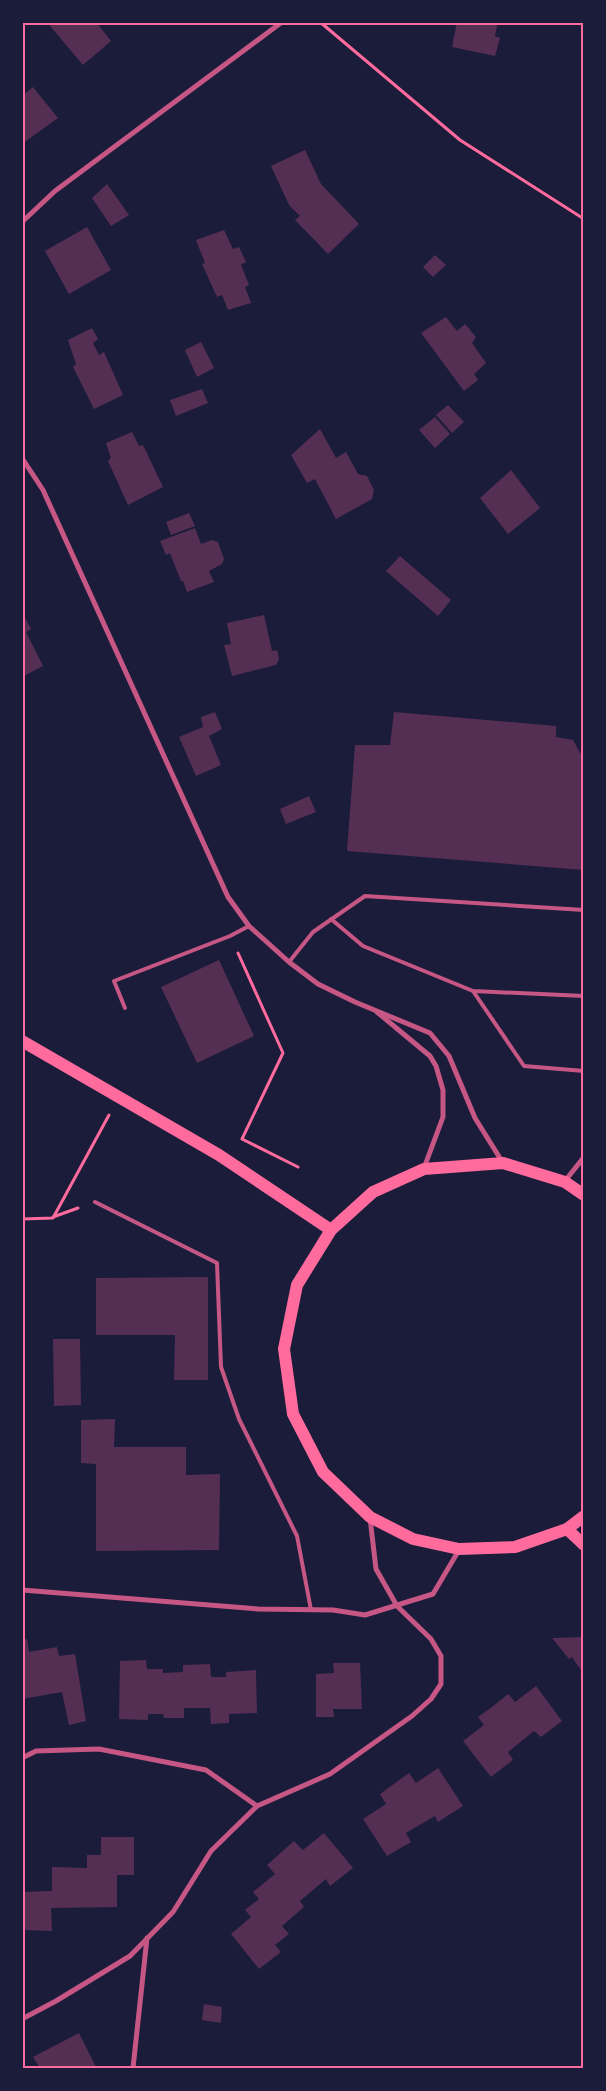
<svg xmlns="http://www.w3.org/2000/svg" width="606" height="2091" viewBox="0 0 606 2091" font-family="'Noto Sans',sans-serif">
	<rect width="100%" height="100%" fill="#1b1b3a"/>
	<g fill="#542f53">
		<polygon points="54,22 96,22 111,41 83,65 50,26"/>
		<polygon points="457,22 498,22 495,36 500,38 495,56 452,47"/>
		<polygon points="33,87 58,118 22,144 22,96"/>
		<polygon points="305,150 321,184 359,224 328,254 295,220 300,216 289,205 271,166"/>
		<polygon points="107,184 129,215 111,226 92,198"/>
		<polygon points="87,227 111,270 69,294 45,251"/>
		<polygon points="224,230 233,249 239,247 246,262 241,265 249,285 245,287 251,303 228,310 222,295 217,297 202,264 205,263 196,240"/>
		<polygon points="435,255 446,265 433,277 423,267"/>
		<polygon points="446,317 457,331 465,324 476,337 472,343 486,363 474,374 478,380 464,391 421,333"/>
		<polygon points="92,328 98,339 93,343 99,355 104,352 123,395 94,409 73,367 76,364 68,340"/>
		<polygon points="201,342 214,368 197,377 185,350"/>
		<polygon points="202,389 208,403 176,416 170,400"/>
		<polygon points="448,405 464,422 452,433 436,415"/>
		<polygon points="435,417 450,434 435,448 419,430"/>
		<polygon points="320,429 336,458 346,452 358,474 367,476 374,490 372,499 336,519 315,479 307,483 291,455"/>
		<polygon points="132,432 139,446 143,445 163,487 128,505 108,461 111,458 106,443"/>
		<polygon points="511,470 540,508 508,534 480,498"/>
		<polygon points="189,513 195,526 171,535 166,522"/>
		<polygon points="195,528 201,544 212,540 218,542 224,559 222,564 209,571 214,582 187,592 183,581 181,581 170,553 166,555 160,541"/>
		<polygon points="400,556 451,600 438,616 386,571"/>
		<polygon points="22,612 31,629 26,632 43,666 22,677"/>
		<polygon points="264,615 272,651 277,650 279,659 276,665 232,676 224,645 231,644 227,623"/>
		<polygon points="215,712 222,729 209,736 221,765 196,776 179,737 203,727 201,717"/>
		<polygon points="394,712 556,726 556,737 573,740 584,760 584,870 347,851 355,745 390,745"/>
		<polygon points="309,796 316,812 286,824 280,809"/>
		<polygon points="219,960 254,1036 197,1063 161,987"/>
		<polygon points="208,1277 208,1380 174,1380 175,1335 96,1335 96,1278"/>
		<polygon points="53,1339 80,1339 81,1405 54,1406"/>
		<polygon points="115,1419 114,1447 186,1447 186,1475 220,1474 219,1550 96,1551 96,1464 81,1463 81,1420"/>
		<polygon points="584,1637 584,1680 580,1675 583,1673 572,1657 569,1659 552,1638"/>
		<polygon points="27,1639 29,1652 57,1647 59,1656 75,1654 86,1721 69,1725 62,1692 22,1699 22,1640"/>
		<polygon points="146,1660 147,1669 163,1669 163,1673 183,1672 183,1665 210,1664 211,1677 226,1677 226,1672 256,1670 257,1713 229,1714 229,1723 211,1724 210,1708 184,1708 184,1718 164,1718 163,1714 148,1714 148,1720 119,1719 120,1661"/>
		<polygon points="333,1663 360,1663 362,1709 333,1709 334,1717 316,1717 316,1674 334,1673"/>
		<polygon points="536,1686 562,1721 541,1737 534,1731 508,1752 513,1760 491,1777 463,1741 484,1725 478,1717 492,1707 508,1694 515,1702"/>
		<polygon points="438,1768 463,1806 438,1822 435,1816 406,1833 411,1842 387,1856 363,1819 386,1804 380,1794 409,1773 416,1783"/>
		<polygon points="324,1833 353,1868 330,1886 326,1879 300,1901 304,1907 282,1926 289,1934 275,1945 281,1952 259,1969 231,1934 251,1917 245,1910 259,1899 253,1892 275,1874 267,1865 294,1841 303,1850"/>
		<polygon points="101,1837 134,1837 134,1875 117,1875 117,1907 51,1908 52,1931 22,1930 22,1892 52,1891 52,1867 87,1868 87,1855 101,1855"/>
		<polygon points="204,2004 222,2007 221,2023 202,2020"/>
		<polygon points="79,2033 96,2067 40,2068 33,2057"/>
	</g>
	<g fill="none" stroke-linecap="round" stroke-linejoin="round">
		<g stroke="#ff6b9d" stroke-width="3">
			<polyline points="320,22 460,140 584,219"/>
			<polyline points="238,953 283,1053 242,1139 298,1167"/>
			<polyline points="53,1217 78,1208"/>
			<polyline points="22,1219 53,1218 109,1115"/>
		</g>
		<g stroke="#c65784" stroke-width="4">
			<polyline points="331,919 363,946 473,991 584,996"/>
			<polyline points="289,962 313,932 365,896 584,910"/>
			<polyline points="473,991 524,1066 584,1071"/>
			<polyline points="125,1008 114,981 230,936 249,926"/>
			<polyline points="95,1202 217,1263 221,1367 239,1419 297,1536 311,1610"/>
		</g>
		<g stroke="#c65784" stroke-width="5">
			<polyline points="22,222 55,191 282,22"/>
			<polyline points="22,458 43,490 228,897 249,926 289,962 318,984 355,1002 430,1033 449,1056 475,1118 503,1163"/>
			<polyline points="377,1012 430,1056 436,1066 443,1090 443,1117 424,1168"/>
			<polyline points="565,1181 584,1157"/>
			<polyline points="22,1590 258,1609 333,1610 365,1615 433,1594 459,1550"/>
			<polyline points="22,1758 36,1751 99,1749 206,1770 257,1806"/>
			<polyline points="22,2019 56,2001 130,1956 173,1912 211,1851 257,1806 330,1774 412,1716 431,1699 441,1684 441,1656 431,1639 397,1606 376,1569 370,1518"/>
			<polyline points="133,2068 147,1938"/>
		</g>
		<g stroke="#ff6b9d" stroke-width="12">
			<polyline points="22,1041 219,1155 331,1230"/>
			<polyline points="584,1195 565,1182 503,1163 424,1169 373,1192 331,1230 297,1285 284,1349 293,1414 323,1472 370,1517 413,1539 459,1549 515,1547 567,1529 584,1516"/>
			<polyline points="567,1529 584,1545"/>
		</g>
	</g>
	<rect width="606" height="2091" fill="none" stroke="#1b1b3a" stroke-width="48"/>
	<rect x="24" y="24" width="558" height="2043" fill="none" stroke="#ff6b9d" stroke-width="2"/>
</svg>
